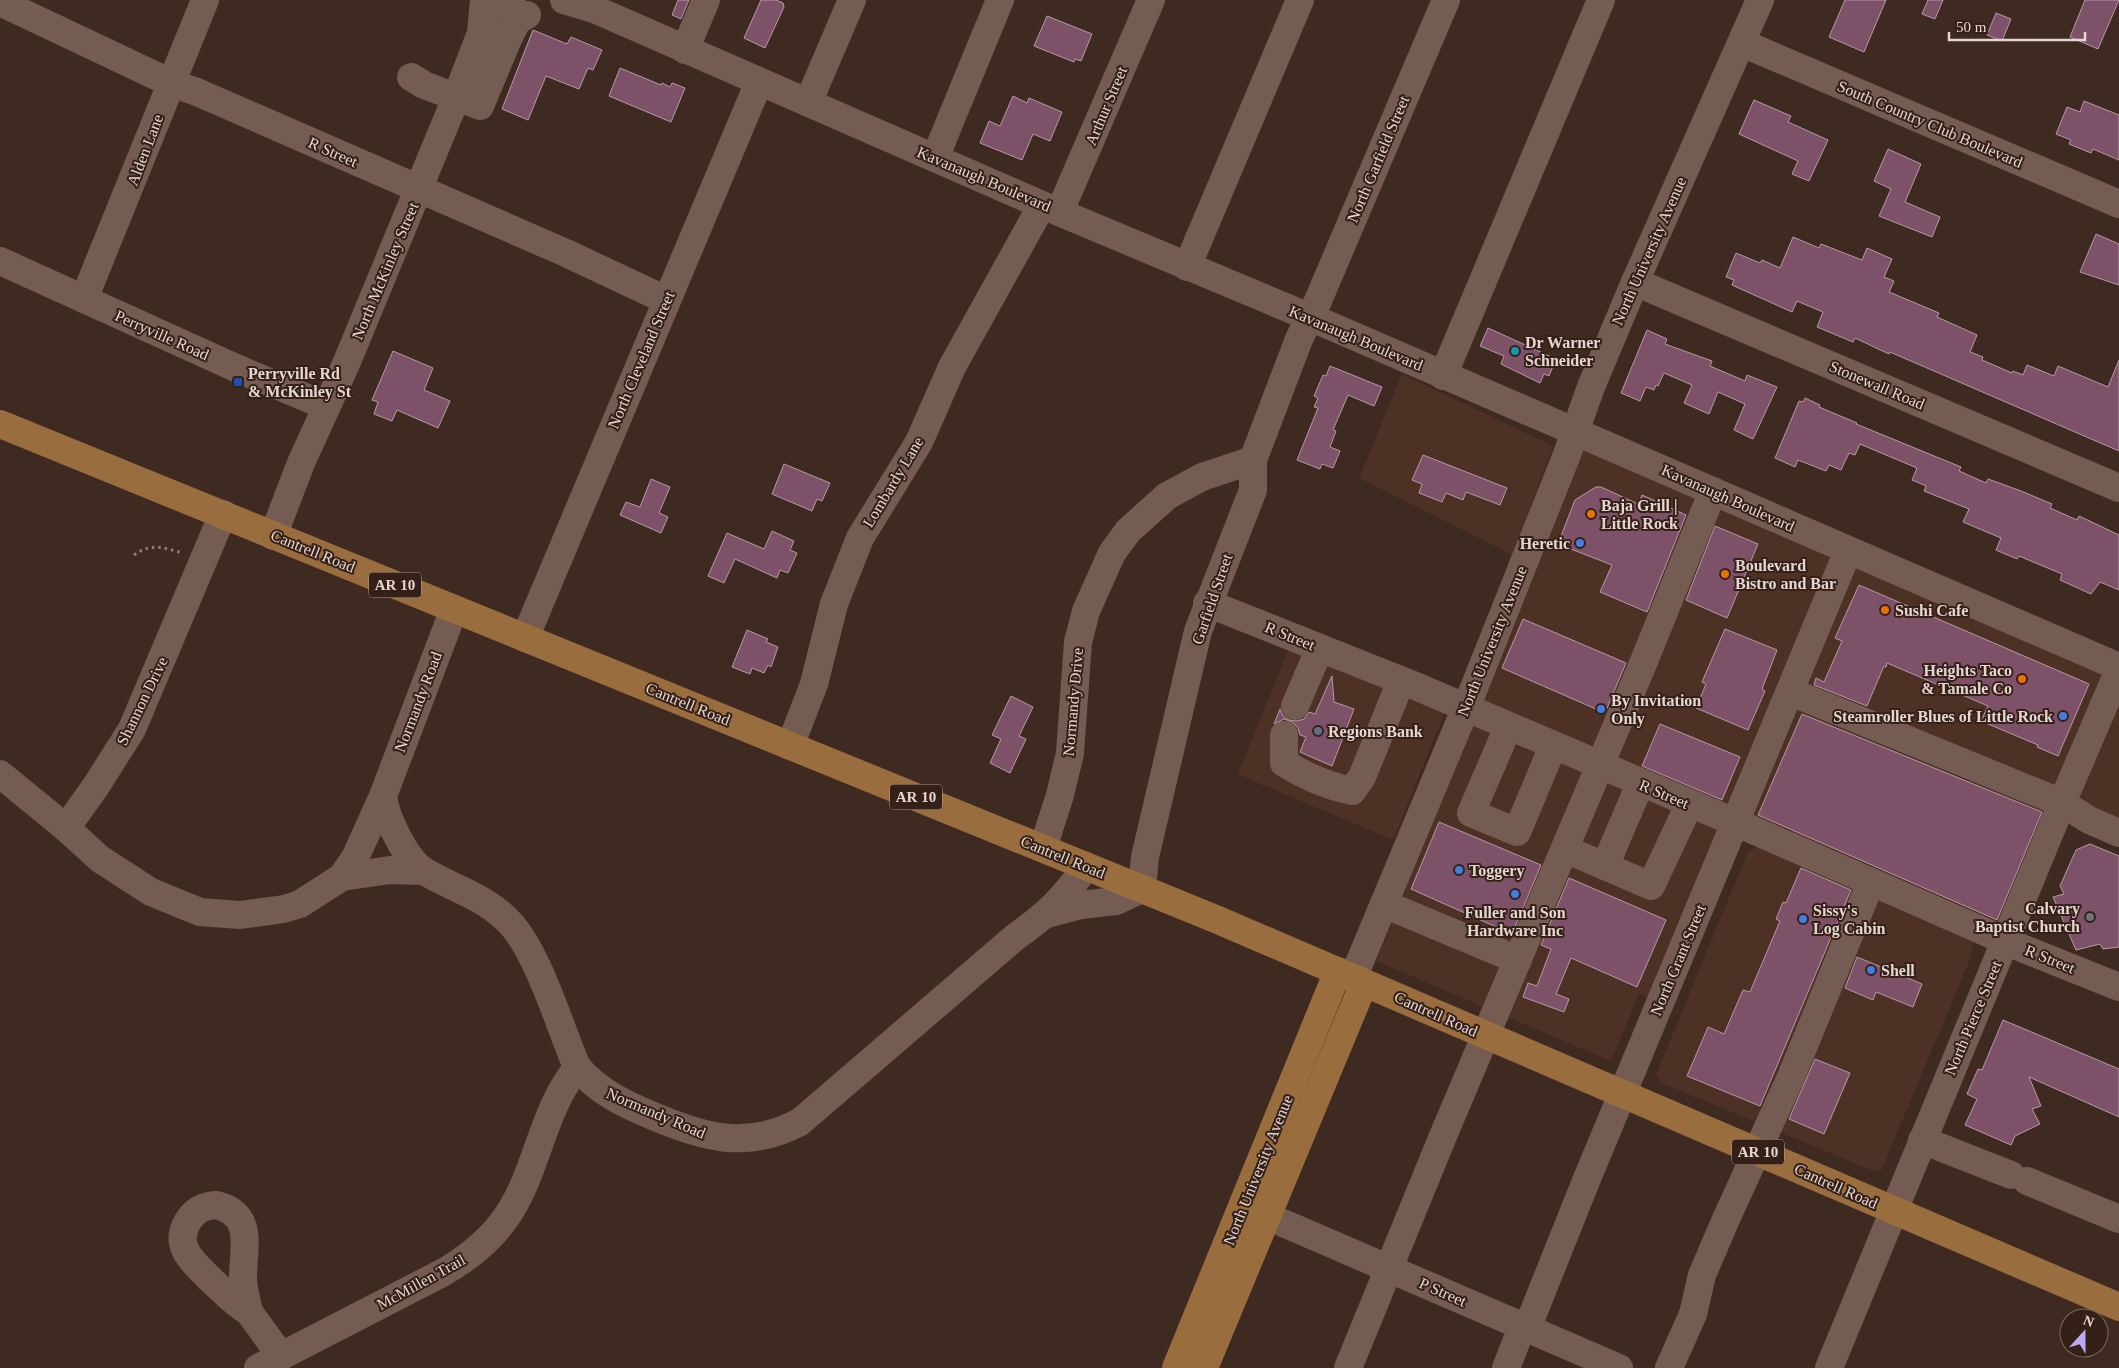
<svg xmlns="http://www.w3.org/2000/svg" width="2119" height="1368" viewBox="0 0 2119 1368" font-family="'Times New Roman',serif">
	<rect width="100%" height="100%" fill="#3f2a22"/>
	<g fill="#4d3125">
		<polygon points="1402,374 1553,446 1513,555 1359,478"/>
		<polygon points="1575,432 2119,667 2005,941 1735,824 1660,1003 1639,994 1611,1061 1376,961 1406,891 1392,885"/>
		<polygon points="1290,646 1444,714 1393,840 1238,774"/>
		<polygon points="2119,701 2119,825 2074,805"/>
		<polygon points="1759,847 1973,942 1971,957 1881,1171 1874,1171 1662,1083 1656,1075 1748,851"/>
	</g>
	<g fill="#7d5167" stroke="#b59aa6">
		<polygon points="678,0 689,0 681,19 672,15"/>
		<polygon points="761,0 776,0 783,3 784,7 765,48 744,38"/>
		<polygon points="1845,0 1886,0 1864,52 1829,37"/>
		<polygon points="1928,0 1943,0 1935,19 1922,14"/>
		<polygon points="2085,0 2119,0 2098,49 2070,37"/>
		<polygon points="1996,13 2011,19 2002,41 1987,35"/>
		<polygon points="1047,16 1092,34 1081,61 1075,59 1074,62 1034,46"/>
		<polygon points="533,30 567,44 571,37 602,50 593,70 588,68 579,89 546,76 528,120 502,109"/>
		<polygon points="620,68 661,85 662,83 670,87 672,83 685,88 671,122 609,96"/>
		<polygon points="1013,96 1027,103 1029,98 1062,112 1050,141 1033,134 1022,160 980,143 989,121 1000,126"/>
		<polygon points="1754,100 1791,116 1788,122 1828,140 1809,181 1792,174 1798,161 1739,134"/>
		<polygon points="2084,101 2119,115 2119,160 2093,149 2091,153 2069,144 2071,140 2056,134 2067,107 2080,112"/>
		<polygon points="1888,149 1921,164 1905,202 1940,217 1932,237 1879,216 1891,189 1874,181"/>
		<polygon points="2096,234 2119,244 2119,285 2080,272"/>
		<polygon points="1793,237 1819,248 1821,244 1862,260 1867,248 1892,259 1884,277 1894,281 1889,292 1939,313 1937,317 1977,335 1970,352 1983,357 1982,360 2012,373 2013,371 2023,375 2027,365 2054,376 2058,366 2108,387 2119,360 2119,451 1890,352 1889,354 1855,338 1853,342 1817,327 1823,312 1797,301 1792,312 1732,285 1734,280 1726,277 1736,253 1760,263 1762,260 1780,268"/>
		<polygon points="1488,328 1556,359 1549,376 1544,374 1540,383 1501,364 1504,356 1480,346"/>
		<polygon points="1647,330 1667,339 1665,344 1712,361 1710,366 1745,381 1747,375 1777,387 1753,439 1734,430 1745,404 1718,392 1709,414 1684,403 1692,385 1664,373 1658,386 1656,385 1654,390 1646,387 1640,401 1621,393"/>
		<polygon points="393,351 433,368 424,390 450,401 438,428 397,410 392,421 374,414 378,402 372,400"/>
		<polygon points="1330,366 1382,387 1374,406 1348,395 1333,430 1336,431 1330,447 1340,451 1333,468 1322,464 1320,469 1297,460 1318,408 1314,407 1318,398 1314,396 1323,375 1326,376"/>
		<polygon points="1805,398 1820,405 1819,407 1857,423 1856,424 1961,467 1959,471 1986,483 1988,479 2021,491 2052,504 2050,508 2077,520 2079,516 2119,535 2119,590 2100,582 2091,594 2060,580 2062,574 2019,556 2017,559 1996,550 2001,538 1963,522 1969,509 1924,491 1926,486 1912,480 1917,468 1860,444 1855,455 1849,453 1841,470 1829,465 1826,471 1798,460 1795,467 1775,458 1799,401 1803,402"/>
		<polygon points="1423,455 1507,488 1500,505 1466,492 1463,500 1446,493 1442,502 1419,493 1422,484 1412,480"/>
		<polygon points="784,464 830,483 822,501 817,499 812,511 772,494"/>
		<polygon points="651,479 670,487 659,513 668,517 661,533 620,515 626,502 640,507"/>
		<polygon points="1596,487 1601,487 1638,504 1642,495 1686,515 1647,612 1600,592 1612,565 1558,544 1575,500"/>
		<polygon points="1715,526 1758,544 1727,618 1686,600"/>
		<polygon points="772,531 794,541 790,550 797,553 788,573 780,570 777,578 735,559 724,583 708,576 727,533 764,549"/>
		<polygon points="1859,585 2089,684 2058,756 2037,747 2038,745 1981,721 1988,706 1887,663 1886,667 1884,666 1867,706 1814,685 1816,678 1824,682 1842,641 1835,638"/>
		<polygon points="1523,619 1626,663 1605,713 1502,668"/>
		<polygon points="1725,629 1777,650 1762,689 1765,691 1748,730 1696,708 1706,684 1702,682"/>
		<polygon points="747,630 768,639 766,642 778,647 771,667 768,665 764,673 752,668 750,674 732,667"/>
		<polygon points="1332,676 1334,702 1354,709 1332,766 1300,752 1306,737 1300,735 1298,728 1292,722 1284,719 1274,724 1280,709 1283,716 1289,720 1297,721 1304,719 1309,712 1315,714"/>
		<polygon points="1011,696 1033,707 1019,736 1026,739 1010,773 990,763 1001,739 992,735"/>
		<polygon points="1802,714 2042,812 1997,920 1758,815"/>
		<polygon points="1660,724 1740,757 1722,800 1642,766"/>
		<polygon points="1439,822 1541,865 1512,934 1411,889"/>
		<polygon points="2090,844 2119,856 2119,947 2103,949 2100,944 2076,950 2053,897 2064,894 2060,886 2076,850"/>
		<polygon points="1801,868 1851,890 1760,1106 1687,1076 1708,1027 1724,1034 1743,990 1750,992 1780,921 1776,919 1783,902 1786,903"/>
		<polygon points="1569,878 1666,920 1637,987 1571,958 1556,994 1569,999 1564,1012 1523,997 1528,983 1537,986 1551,949 1541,945"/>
		<polygon points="1857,957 1922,984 1913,1007 1876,992 1873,1000 1845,988"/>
		<polygon points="2003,1020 2119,1069 2119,1117 2029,1077 2041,1106 2032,1109 2040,1124 2015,1136 2011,1145 1965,1125 1977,1099 1967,1094 1978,1069 1982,1070"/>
		<polygon points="1815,1059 1850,1073 1824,1134 1789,1119"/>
	</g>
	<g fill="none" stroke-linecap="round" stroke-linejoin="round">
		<path stroke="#917f78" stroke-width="3" stroke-dasharray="2.5 4" stroke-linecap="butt" d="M134,555C153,542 163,548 183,553"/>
		<g stroke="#745c52" stroke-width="28">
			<polyline points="564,0 594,9 1042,205 1333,327 2119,667"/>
			<polyline points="0,2 171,83 197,92 566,253 666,300"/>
			<polyline points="484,30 512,0"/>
			<polyline points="1742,43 2119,204"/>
			<polyline points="685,50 706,0"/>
			<polyline points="411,77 424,85 480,106 508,39 517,21 527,15"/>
			<polyline points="808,103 852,0"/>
			<polyline points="935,158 1000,0"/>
			<polyline points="1060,211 1151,0"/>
			<polyline points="0,261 236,368 326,406"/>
			<polyline points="1187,267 1300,0"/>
			<polyline points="1635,282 2119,488"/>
			<polyline points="84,299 205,0"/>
			<polyline points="1443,376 1601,0"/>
			<polyline points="273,536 301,463 346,364 456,98 481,33 484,0"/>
			<polyline points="1207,603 1413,685 1753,830 2024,949 2119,987"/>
			<polyline points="525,638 759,82"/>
			<polyline points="1791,692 2062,803 2089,820 2119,833"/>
			<polyline points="1295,706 1320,648"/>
			<polyline points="1508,727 1471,813 1517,832 1553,746"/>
			<path d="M1284,735V763C1305,776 1328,786 1352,791L1362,777L1401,681"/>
			<polyline points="790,746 814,684 834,604 860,538 919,442 952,367 1042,205"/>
			<polyline points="0,774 66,828 100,859 151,892 200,912 240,915 284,909 300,904 342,877 355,858 383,796 454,609"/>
			<path d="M383,796C385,816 406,860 424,871C455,890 486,896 512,925C539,956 560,1027 577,1067C599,1092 622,1103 653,1116C705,1138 747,1150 800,1122L1014,938C1045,916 1065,898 1086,866"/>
			<polyline points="66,828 96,786 132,729 223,514"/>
			<polyline points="1043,848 1060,795 1070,753 1078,642 1086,611 1112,553 1128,531 1167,496 1202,477 1253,460"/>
			<polyline points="1565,849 1651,886 1689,805"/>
			<polyline points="1605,866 1640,784"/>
			<polyline points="342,877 390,870 423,871"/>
			<polyline points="1384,904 1518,960"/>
			<polyline points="1047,914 1081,905 1116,901 1142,889 1145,857 1198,631 1253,490 1253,460 1299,339 1317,303 1446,0"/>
			<polyline points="1353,978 1474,688 1566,457 1591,387 1635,282 1760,0"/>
			<polyline points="1922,1140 2011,1175"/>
			<polyline points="2027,1181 2119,1219"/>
			<path d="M216,1205C255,1214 243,1248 243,1277C243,1289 247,1301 249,1312C233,1302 222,1290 208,1277C192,1261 173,1245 188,1221C195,1210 203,1206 216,1205Z"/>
			<polyline points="1267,1216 1619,1368"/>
			<polyline points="249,1312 281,1356"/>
			<path d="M258,1368L444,1272C466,1259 486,1244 502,1223C530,1187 537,1140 557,1100C562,1088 570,1078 577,1067"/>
			<polyline points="1348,1368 1443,1136 1642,666 1713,491"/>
			<polyline points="1506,1368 1522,1327 1532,1316 1586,1181 1848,551"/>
			<polyline points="1669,1368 1693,1314 1702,1275 1726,1219 1791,1077 1871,882"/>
			<polyline points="1829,1368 2062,803 2119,670"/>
		</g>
		<g stroke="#996d3d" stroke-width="28">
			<polyline points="0,424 1218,920 2119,1307"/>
			<polyline points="1176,1368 1338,971"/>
			<polyline points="1204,1368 1364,983"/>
		</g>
	</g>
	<circle fill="#0f9aa8" stroke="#352018" stroke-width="2" cx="1515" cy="351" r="5"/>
	<rect fill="#1a4fb4" stroke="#352018" stroke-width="2" x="233" y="377" width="10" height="10" rx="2.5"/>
	<g fill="#e8710a" stroke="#352018" stroke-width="2">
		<circle cx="1591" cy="514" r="5"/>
		<circle cx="1725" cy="574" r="5"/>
		<circle cx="1885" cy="610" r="5"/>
		<circle cx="2022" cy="679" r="5"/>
	</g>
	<g fill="#3f7fe0" stroke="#352018" stroke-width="2">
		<circle cx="1580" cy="543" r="5"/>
		<circle cx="1601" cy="709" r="5"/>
		<circle cx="2063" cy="716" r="5"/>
		<circle cx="1459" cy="870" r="5"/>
		<circle cx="1515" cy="894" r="5"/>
		<circle cx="1803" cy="919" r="5"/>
		<circle cx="1871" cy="970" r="5"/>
	</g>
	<circle fill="#5c6f8a" stroke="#352018" stroke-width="2" cx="1318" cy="731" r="5"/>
	<circle fill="#6b7280" stroke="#352018" stroke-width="2" cx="2090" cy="917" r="5"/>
	<g text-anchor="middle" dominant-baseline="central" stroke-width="4" stroke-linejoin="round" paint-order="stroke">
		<g fill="#352018" stroke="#b09f99" stroke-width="1">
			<rect x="369" y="572.5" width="52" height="25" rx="4"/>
			<rect x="890" y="784.5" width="52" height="25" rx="4"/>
			<rect x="1732" y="1139.5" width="52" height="25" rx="4"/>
		</g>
		<g font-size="15" font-weight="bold" fill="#e4d6d0">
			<text x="395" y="585">AR 10</text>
			<text x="916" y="797">AR 10</text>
			<text x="1758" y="1152">AR 10</text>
		</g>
		<g font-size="16" fill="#e4d6d0" stroke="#352018">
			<text transform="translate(1106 106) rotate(-67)">Arthur Street</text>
			<text transform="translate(1930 124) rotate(23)">South Country Club Boulevard</text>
			<text transform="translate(145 150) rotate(-69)">Alden Lane</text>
			<text transform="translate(333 152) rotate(24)">R Street</text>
			<text transform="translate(1378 159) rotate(-67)">North Garfield Street</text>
			<text transform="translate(984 179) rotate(23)">Kavanaugh Boulevard</text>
			<text transform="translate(1649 251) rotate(-66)">North University Avenue</text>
			<text transform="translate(385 271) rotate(-67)">North McKinley Street</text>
			<text transform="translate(162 335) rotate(24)">Perryville Road</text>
			<text transform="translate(1356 338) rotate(23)">Kavanaugh Boulevard</text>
			<text transform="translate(641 360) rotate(-67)">North Cleveland Street</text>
			<text transform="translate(1877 385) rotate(23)">Stonewall Road</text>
			<text transform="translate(893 482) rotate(-59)">Lombardy Lane</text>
			<text transform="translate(1728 498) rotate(24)">Kavanaugh Boulevard</text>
			<text transform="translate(313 551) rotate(22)">Cantrell Road</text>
			<text transform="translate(1212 599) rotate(-71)">Garfield Street</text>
			<text transform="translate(1290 636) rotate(22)">R Street</text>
			<text transform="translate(1492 641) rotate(-68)">North University Avenue</text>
			<text transform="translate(142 701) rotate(-64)">Shannon Drive</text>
			<text transform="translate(418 702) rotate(-69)">Normandy Road</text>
			<text transform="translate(1073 702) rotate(-85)">Normandy Drive</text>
			<text transform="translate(688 704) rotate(22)">Cantrell Road</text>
			<text transform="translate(1664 794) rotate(23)">R Street</text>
			<text transform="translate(1063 857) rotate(22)">Cantrell Road</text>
			<text transform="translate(2050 959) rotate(22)">R Street</text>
			<text transform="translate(1678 960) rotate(-67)">North Grant Street</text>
			<text transform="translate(1436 1014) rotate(24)">Cantrell Road</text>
			<text transform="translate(1973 1018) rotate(-67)">North Pierce Street</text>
			<text transform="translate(656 1113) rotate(23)">Normandy Road</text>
			<text transform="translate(1258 1170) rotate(-68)">North University Avenue</text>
			<text transform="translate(1836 1186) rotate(24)">Cantrell Road</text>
			<text transform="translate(421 1282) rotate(-29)">McMillen Trail</text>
			<text transform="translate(1443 1292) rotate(24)">P Street</text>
		</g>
		<g font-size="16" font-weight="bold" fill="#e4d6d0" stroke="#352018" text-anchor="start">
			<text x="1525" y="342">Dr Warner<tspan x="1525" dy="18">Schneider</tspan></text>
			<text x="248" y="373">Perryville Rd<tspan x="248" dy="18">&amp; McKinley St</tspan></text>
			<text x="1601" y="505">Baja Grill |<tspan x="1601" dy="18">Little Rock</tspan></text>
			<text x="1570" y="543" text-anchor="end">Heretic</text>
			<text x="1735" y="565">Boulevard<tspan x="1735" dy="18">Bistro and Bar</tspan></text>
			<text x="1895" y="610">Sushi Cafe</text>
			<text x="2012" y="670" text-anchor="end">Heights Taco<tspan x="2012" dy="18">&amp; Tamale Co</tspan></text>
			<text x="1611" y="700">By Invitation<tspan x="1611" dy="18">Only</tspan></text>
			<text x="2053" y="716" text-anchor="end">Steamroller Blues of Little Rock</text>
			<text x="1328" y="731">Regions Bank</text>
			<text x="1469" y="870">Toggery</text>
			<text x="2080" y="908" text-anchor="end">Calvary<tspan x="2080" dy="18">Baptist Church</tspan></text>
			<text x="1813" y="910">Sissy's<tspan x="1813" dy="18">Log Cabin</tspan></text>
			<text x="1515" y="912" text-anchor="middle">Fuller and Son<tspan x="1515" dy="18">Hardware Inc</tspan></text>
			<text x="1881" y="970">Shell</text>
		</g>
	</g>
	<g transform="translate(2084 1333) rotate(21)"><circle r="24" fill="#352018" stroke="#7b6962"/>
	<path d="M0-4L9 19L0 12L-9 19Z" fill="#bcaaf6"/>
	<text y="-8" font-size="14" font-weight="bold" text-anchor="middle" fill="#e4d6d0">N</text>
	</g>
	<path d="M1949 32v8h136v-8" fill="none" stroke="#e4d6d0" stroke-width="2.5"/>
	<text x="1956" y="32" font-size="15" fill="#e4d6d0" stroke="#352018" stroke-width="4" paint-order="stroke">50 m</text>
</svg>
